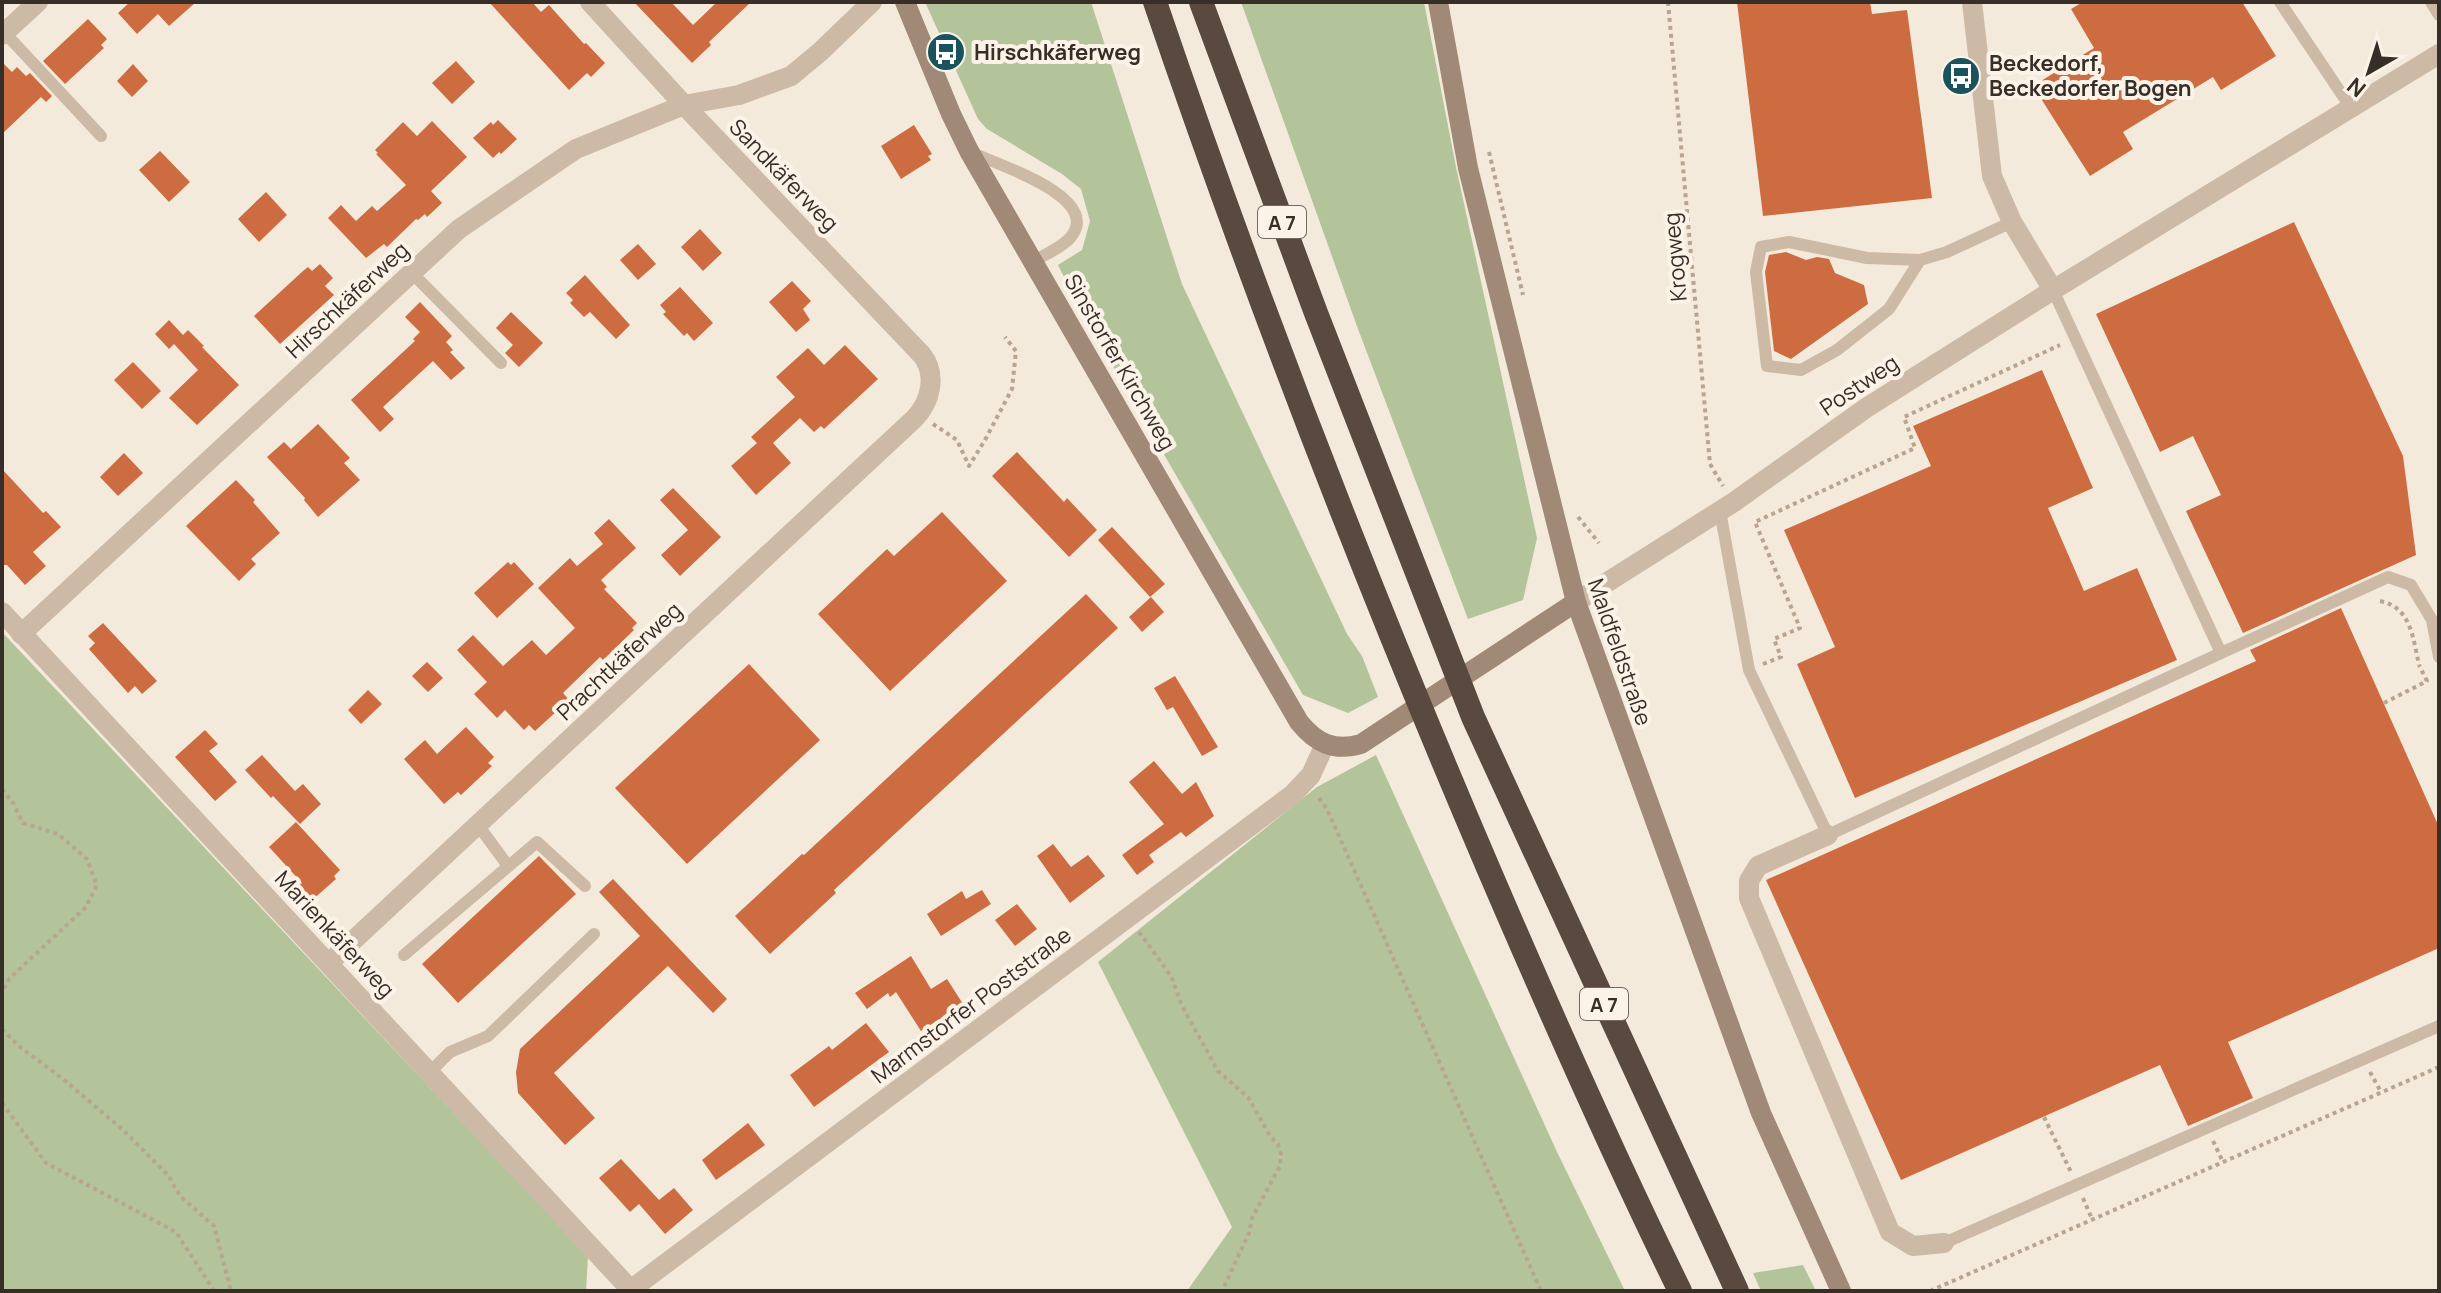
<svg xmlns="http://www.w3.org/2000/svg" width="2441" height="1293" viewBox="0 0 2441 1293" font-family="Manrope,sans-serif">
	<rect width="100%" height="100%" fill="#f3eadb"/>
	<g fill="#b3c49a">
		<polygon points="925,2 1091,2 1182,284 1347,634 1362,656 1378,697 1348,713 1303,695 1080,309 1058,265 1082,250 1090,221 1081,189 1062,174 987,129 978,119"/>
		<polygon points="1241,2 1424,2 1456,167 1537,538 1523,600 1468,619 1358,329"/>
		<polygon points="2,632 588,1256 586,1291 2,1291"/>
		<polygon points="1376,755 1557,1152 1625,1291 1187,1291 1232,1227 1098,962 1317,787"/>
		<polygon points="1803,1265 1816,1291 1761,1291 1753,1273"/>
	</g>
	<g fill="#cd6c40">
		<polygon points="130,2 196,2 169,26 158,14 137,34 118,13"/>
		<polygon points="489,2 532,2 541,12 549,5 584,44 586,43 605,63 591,77 587,73 569,90"/>
		<polygon points="634,2 671,2 693,25 717,2 751,2 709,42 711,45 692,63"/>
		<polygon points="1737,2 1870,2 1872,14 1907,10 1932,198 1763,216"/>
		<polygon points="2083,2 2242,2 2276,56 2221,90 2213,77 2123,132 2133,149 2090,176 2033,86 2094,48 2071,9"/>
		<polygon points="88,19 107,39 101,45 104,48 65,84 43,61"/>
		<polygon points="456,61 475,82 452,104 432,83"/>
		<polygon points="2,62 12,72 17,67 26,76 30,73 52,96 46,102 41,97 2,134"/>
		<polygon points="133,64 148,81 132,97 117,81"/>
		<polygon points="498,120 517,139 501,154 499,152 493,158 473,138 491,122 493,125"/>
		<polygon points="432,121 467,157 431,191 442,203 427,217 425,214 418,220 416,219 387,247 384,244 366,258 328,218 341,205 356,221 372,206 377,211 406,185 376,154 378,153 375,150 403,122 417,136"/>
		<polygon points="914,125 932,154 928,156 931,160 901,179 881,146"/>
		<polygon points="160,151 190,182 169,202 139,170"/>
		<polygon points="266,192 287,215 259,242 238,219"/>
		<polygon points="2294,222 2403,456 2416,555 2243,633 2186,511 2221,495 2193,436 2160,452 2096,314"/>
		<polygon points="700,229 722,253 703,271 681,247"/>
		<polygon points="638,244 656,264 638,280 620,260"/>
		<polygon points="1786,252 1806,260 1817,257 1829,259 1835,273 1864,285 1868,304 1791,359 1774,351 1765,272 1769,255"/>
		<polygon points="320,264 333,278 325,286 334,295 280,344 254,316 303,271 308,267 312,271"/>
		<polygon points="585,275 630,325 616,339 590,312 584,317 570,303 573,300 566,293"/>
		<polygon points="792,281 811,301 803,309 810,320 796,332 769,302"/>
		<polygon points="680,287 713,323 694,341 687,333 684,336 663,314 666,312 660,305"/>
		<polygon points="420,302 452,336 446,342 453,350 450,352 465,368 451,380 433,361 383,407 394,419 380,432 351,400 415,341 413,339 420,332 405,317"/>
		<polygon points="511,312 543,343 519,367 505,353 513,345 496,328"/>
		<polygon points="169,320 183,335 188,330 204,346 202,347 239,385 197,425 169,398 198,370 174,344 169,349 155,334"/>
		<polygon points="845,345 878,379 824,429 821,426 814,432 800,418 773,443 791,463 756,495 731,466 757,443 751,437 795,397 776,377 808,348 824,365"/>
		<polygon points="133,362 161,391 142,409 114,380"/>
		<polygon points="2042,370 2093,488 2048,508 2084,591 2137,568 2177,660 1855,798 1797,664 1835,647 1784,530 1931,466 1913,426"/>
		<polygon points="318,424 350,458 344,463 360,480 318,517 304,500 305,498 267,457 284,442 291,449"/>
		<polygon points="1017,452 1064,502 1067,498 1097,530 1069,557 992,476"/>
		<polygon points="124,453 143,473 118,496 100,477"/>
		<polygon points="2,469 43,513 46,511 61,527 33,552 46,566 25,585 7,565 2,565"/>
		<polygon points="236,480 255,500 253,502 280,533 251,559 256,564 239,581 186,526"/>
		<polygon points="673,488 721,537 680,576 661,555 688,530 660,500"/>
		<polygon points="942,512 1007,581 890,691 818,614 887,549 894,556"/>
		<polygon points="609,519 636,548 601,580 607,587 604,589 637,623 632,628 634,630 603,660 600,657 566,690 563,693 569,700 535,731 529,725 524,730 505,710 497,718 474,694 487,682 457,650 473,635 503,666 532,640 546,655 575,628 538,588 570,558 577,566 603,544 594,533"/>
		<polygon points="1112,527 1165,584 1150,597 1098,540"/>
		<polygon points="508,562 511,565 514,562 534,584 497,618 474,593"/>
		<polygon points="1086,594 1118,628 834,890 836,893 770,954 735,916 802,854 804,855"/>
		<polygon points="1151,597 1164,612 1142,632 1129,617"/>
		<polygon points="2341,608 2439,827 2439,948 2228,1042 2253,1098 2188,1126 2160,1065 1901,1180 1766,880 2256,661 2250,650"/>
		<polygon points="103,623 157,681 142,694 135,686 128,693 89,649 95,643 88,636"/>
		<polygon points="427,662 443,678 428,692 412,676"/>
		<polygon points="749,664 820,740 687,864 615,788"/>
		<polygon points="1175,676 1218,747 1202,756 1173,707 1167,710 1154,688"/>
		<polygon points="368,690 382,704 361,724 348,710"/>
		<polygon points="466,727 494,757 488,763 492,766 461,795 458,792 444,804 404,759 425,740 437,754"/>
		<polygon points="205,730 218,744 209,751 237,782 215,801 175,757"/>
		<polygon points="262,755 295,791 303,784 321,804 300,824 273,796 271,798 245,770"/>
		<polygon points="1154,761 1182,794 1196,782 1214,816 1186,837 1181,832 1149,855 1154,862 1137,875 1122,855 1164,824 1129,782"/>
		<polygon points="296,822 340,870 334,876 336,879 310,902 297,887 302,883 269,847"/>
		<polygon points="1053,844 1071,867 1088,855 1105,876 1070,903 1037,856"/>
		<polygon points="539,856 576,894 458,1003 422,964"/>
		<polygon points="613,879 727,999 713,1013 668,966 554,1073 595,1118 565,1145 518,1093 516,1072 520,1049 640,936 599,892"/>
		<polygon points="982,890 991,904 941,936 927,914 962,891 966,899"/>
		<polygon points="1017,904 1037,929 1015,946 995,920"/>
		<polygon points="911,956 931,989 947,979 963,1004 921,1031 896,992 890,997 888,993 867,1009 855,993"/>
		<polygon points="866,1023 889,1052 814,1107 790,1075 829,1046 832,1050"/>
		<polygon points="748,1123 765,1145 716,1180 702,1160"/>
		<polygon points="621,1159 659,1200 674,1188 693,1210 665,1234 639,1204 630,1212 599,1178"/>
	</g>
	<g fill="none" stroke-linecap="round" stroke-linejoin="round">
		<g stroke="#b8a490" stroke-width="4" stroke-dasharray="4 4" stroke-linecap="butt">
			<polyline points="1668,2 1710,464 1723,486"/>
			<polyline points="1489,152 1523,295"/>
			<polyline points="933,424 957,440 969,466 985,440 1012,389 1016,351 1005,337"/>
			<polyline points="1578,517 1599,543"/>
			<path d="M2380,601C2411,607 2413,638 2419,665"/>
			<polyline points="1763,664 1781,657 1774,639 1800,628 1755,522 1915,448 1904,417 2060,345"/>
			<polyline points="2384,703 2427,681 2419,665"/>
			<polyline points="2,789 13,803 23,823 58,834 87,859 97,885 86,907 9,979 2,992"/>
			<polyline points="1319,798 1327,809 1541,1291"/>
			<polyline points="1139,932 1171,976 1182,1006 1218,1071 1248,1097 1270,1136 1278,1144 1281,1154 1280,1166 1252,1218 1249,1233 1222,1291"/>
			<polyline points="2,1029 20,1047 63,1079 122,1129 168,1175 180,1196 214,1226 231,1291"/>
			<polyline points="2370,1072 2381,1092"/>
			<polyline points="2,1103 46,1163 176,1232 214,1291"/>
			<polyline points="2044,1117 2071,1172"/>
			<polyline points="2213,1141 2223,1162"/>
			<polyline points="2083,1198 2092,1219"/>
			<polyline points="1930,1291 2439,1067"/>
		</g>
		<g stroke="#ccbaa6" stroke-width="12">
			<polyline points="2280,2 2351,108"/>
			<polyline points="2431,2 2439,15"/>
			<polyline points="5,33 101,136"/>
			<path d="M972,153C997,164 1105,198 1070,238C1061,248 1046,254 1034,261"/>
			<polyline points="1920,260 1889,309 1837,350 1801,370 1767,366 1756,272 1761,247 1789,242 1867,258 1920,260 1947,252 2012,222"/>
			<polyline points="412,273 501,363"/>
			<polyline points="1720,511 1749,670 1828,835 2221,653 2053,290"/>
			<polyline points="2221,653 2388,577 2411,585 2432,620 2439,657"/>
			<polyline points="478,825 508,866"/>
			<polyline points="404,955 537,842 585,886"/>
			<polyline points="430,1072 450,1052 488,1036 594,934"/>
			<polyline points="1944,1243 2439,1026"/>
		</g>
		<g stroke="#ccbaa6" stroke-width="20">
			<polyline points="1972,2 1992,176 2012,222 2053,290"/>
			<polyline points="2,35 38,2"/>
			<polyline points="1576,602 1734,502 1866,408 2053,290 2439,54"/>
			<polyline points="2,612 631,1290"/>
			<polyline points="21,634 459,229 576,149 684,105 739,95 791,76 820,52 872,2"/>
			<polyline points="1828,835 1758,866 1749,881 1749,898 1890,1232 1913,1246 1944,1243"/>
			<path d="M329,963L914,419C931,402 937,374 922,355L684,105L590,2"/>
			<polyline points="629,1291 1293,794 1311,775 1325,744"/>
		</g>
		<g stroke="#a08977" stroke-width="20">
			<path d="M905,2L951,114L969,151L1299,722C1316,743 1334,752 1361,744L1576,602"/>
			<polyline points="1438,2 1468,168 1576,602 1761,1113 1841,1291"/>
		</g>
		<g stroke="#5a493e" stroke-width="24">
			<path d="M1155,2C1255,296 1367,585 1489,870C1550,1012 1612,1153 1680,1291"/>
			<polyline points="1201,2 1316,313 1473,717 1737,1291"/>
		</g>
	</g>
	<defs>
		<symbol id="bus-disc" viewBox="-11 -11 22 22"><circle r="9.5" fill="#1a535c" stroke="#fbf3e8"/><path d="M-5-6H5V4H4V6H2V4H-2V6H-4V4H-5ZM-3.5-4V0h7V-4ZM-3.5 1.2v1.5H-2V1.2ZM2 1.2v1.5H3.5V1.2Z" fill="#fff"/></symbol>
	</defs>
	<g fill-rule="evenodd">
		<use href="#bus-disc" x="924" y="30" width="44" height="44"/>
		<use href="#bus-disc" x="1939" y="54" width="44" height="44"/>
	</g>
	<g text-anchor="middle" dominant-baseline="central" stroke-width="8" stroke-linejoin="round" paint-order="stroke">
		<g fill="#fbf3e8" stroke="#726962" stroke-width="2">
			<rect x="1258" y="206" width="48" height="32" rx="6"/>
			<rect x="1580" y="988" width="48" height="32" rx="6"/>
		</g>
		<g font-size="20" font-weight="bold" fill="#382e28">
			<text x="1282" y="222">A 7</text>
			<text x="1604" y="1004">A 7</text>
		</g>
		<g font-size="22" font-weight="bold" fill="#382e28" stroke="#fbf3e8" text-anchor="start">
			<text x="974" y="52">Hirschkäferweg</text>
			<text x="1989" y="63">Beckedorf,<tspan x="1989" dy="25">Beckedorfer Bogen</tspan></text>
		</g>
		<g font-size="22" fill="#382e28" stroke="#fbf3e8">
			<text transform="translate(784 175) rotate(46)">Sandkäferweg</text>
			<text transform="translate(1675 257) rotate(-95)">Krogweg</text>
			<text transform="translate(347 300) rotate(-43)">Hirschkäferweg</text>
			<text transform="translate(1120 362) rotate(60)">Sinstorfer Kirchweg</text>
			<text transform="translate(1859 385) rotate(-34)">Postweg</text>
			<text transform="translate(1620 652) rotate(71)">Maldfeldstraße</text>
			<text transform="translate(619 661) rotate(-43)">Prachtkäferweg</text>
			<text transform="translate(335 934) rotate(47)">Marienkäferweg</text>
			<text transform="translate(971 1005) rotate(-37)">Marmstorfer Poststraße</text>
		</g>
	</g>
	<rect width="2441" height="1293" fill="none" stroke="#382e28" stroke-width="8"/>
	<g transform="translate(2369 72) rotate(219)" stroke="#fbf3e8" stroke-width="6" paint-order="stroke">
	<path d="M0-6L14 30L0 20L-14 30Z" fill="#382e28"/>
	<text y="-12" font-size="22" font-weight="bold" text-anchor="middle" fill="#382e28">N</text>
	</g>
</svg>
